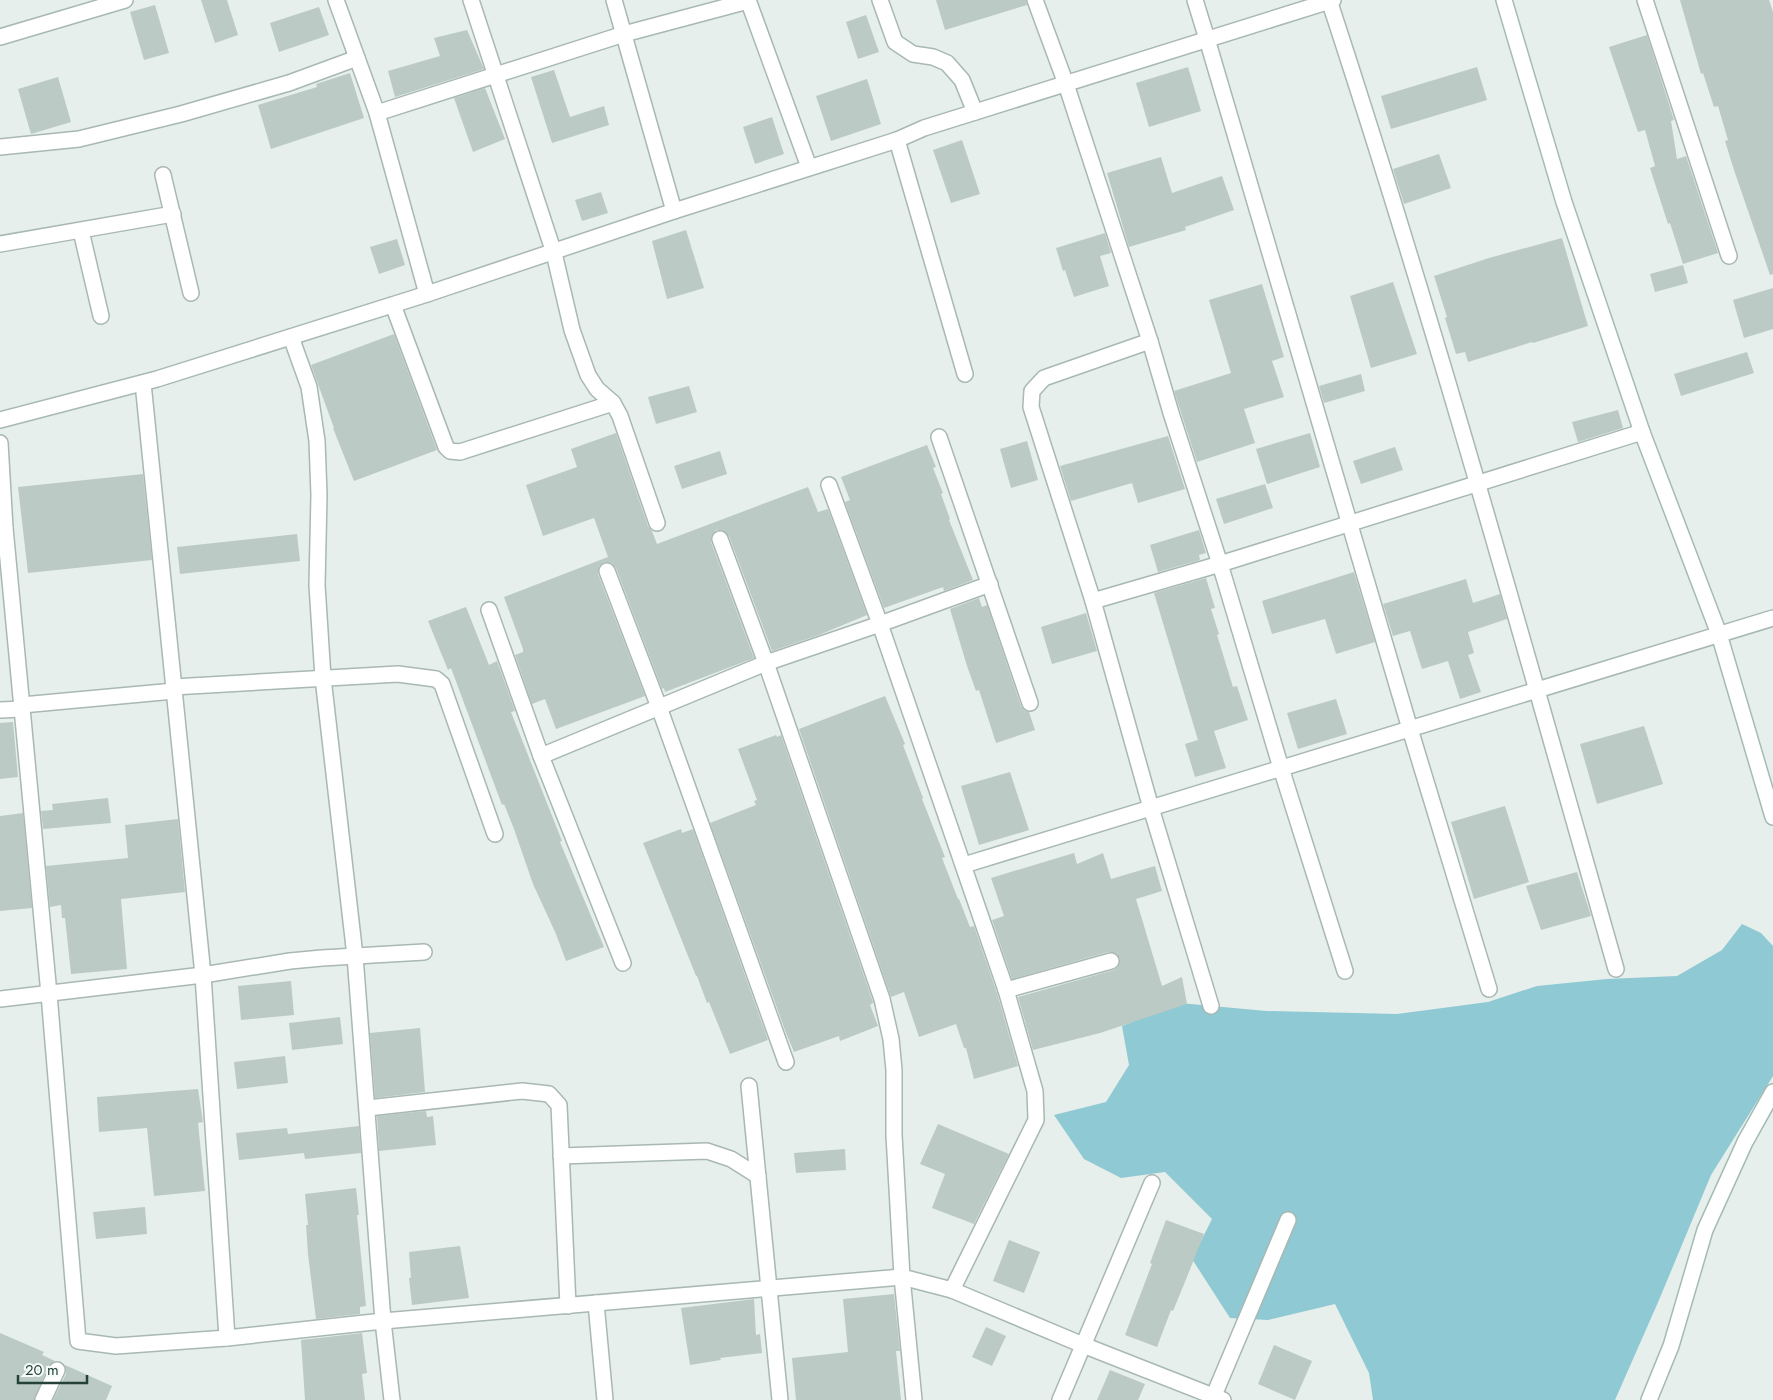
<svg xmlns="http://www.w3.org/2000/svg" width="1773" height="1400" viewBox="0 0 1773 1400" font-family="Jost,sans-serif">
	<rect width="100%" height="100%" fill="#e6efeb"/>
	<polygon fill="#8ec9d4" points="1742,924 1761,933 1773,946 1773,1076 1711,1175 1659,1300 1615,1400 1373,1400 1369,1373 1335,1304 1268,1320 1230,1318 1192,1259 1212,1219 1165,1172 1121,1178 1084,1159 1054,1115 1106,1102 1129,1065 1122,1026 1180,1003 1266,1011 1397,1014 1488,1002 1537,986 1607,979 1677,976 1722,950"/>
	<g fill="#bbcac4">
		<polygon points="201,0 227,0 238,35 215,43"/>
		<polygon points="936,0 1026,0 1027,5 945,30"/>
		<polygon points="1680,0 1769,0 1773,12 1773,274 1770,275 1734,170 1725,141 1728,140 1718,106 1714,107 1703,73 1701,74"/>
		<polygon points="155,5 169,53 144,60 130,12"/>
		<polygon points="319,7 329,35 279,52 270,23"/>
		<polygon points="866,15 879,52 858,59 846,22"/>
		<polygon points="467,30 484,69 395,97 388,71 440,56 434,38"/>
		<polygon points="1647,35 1674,120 1671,121 1677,159 1686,156 1718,253 1683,264 1670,223 1668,224 1650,168 1655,166 1645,130 1638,132 1609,47"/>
		<polygon points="1188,67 1201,111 1149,127 1136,83"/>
		<polygon points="1477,67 1487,100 1391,129 1381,96"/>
		<polygon points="554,70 570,117 604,106 609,125 552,143 531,77"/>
		<polygon points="350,73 364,118 271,149 258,105 317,87 316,84"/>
		<polygon points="58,77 71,122 31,134 18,89"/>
		<polygon points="867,79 881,124 831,141 816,96"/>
		<polygon points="485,88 505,139 473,152 454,98"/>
		<polygon points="772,117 784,154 755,164 743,127"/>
		<polygon points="962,140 980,194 951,203 933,150"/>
		<polygon points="1439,154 1451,188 1404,204 1393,169"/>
		<polygon points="1161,157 1172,193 1222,176 1234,210 1185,227 1186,230 1129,247 1107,173"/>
		<polygon points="601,192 608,213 582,221 575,200"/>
		<polygon points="686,230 704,288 667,299 652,241"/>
		<polygon points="1105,233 1111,253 1100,256 1109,286 1074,297 1065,270 1063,271 1056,248"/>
		<polygon points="1562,238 1588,326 1533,343 1532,342 1468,362 1465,352 1456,354 1445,318 1447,317 1434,276 1489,258"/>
		<polygon points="397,239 405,265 379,274 370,247"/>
		<polygon points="1683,265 1688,283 1655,292 1650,274"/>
		<polygon points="1393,282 1417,354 1371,368 1350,296"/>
		<polygon points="1262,284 1284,357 1272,361 1284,397 1244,409 1255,443 1197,462 1174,391 1231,373 1209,300"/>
		<polygon points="1773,288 1773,329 1744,338 1733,300"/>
		<polygon points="394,334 437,450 354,481 333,428 334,428 311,365"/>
		<polygon points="1747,352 1754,373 1681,396 1674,374"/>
		<polygon points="1361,374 1365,391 1324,403 1319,386"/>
		<polygon points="689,386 697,412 656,424 648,397"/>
		<polygon points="1618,410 1623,428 1578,442 1572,422"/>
		<polygon points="616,433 648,526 652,531 657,544 808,487 818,512 828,509 867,615 819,635 772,651 729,536 722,530 716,530 711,537 711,542 754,658 665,692 664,688 662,689 616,568 612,563 604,562 599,566 598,574 645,696 556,729 545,699 532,704 515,655 523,652 523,649 504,597 608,557 594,518 543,536 526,485 577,467 571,449"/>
		<polygon points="1310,433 1320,467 1267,484 1256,449"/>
		<polygon points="1168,436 1185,489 1138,503 1132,483 1071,501 1060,466"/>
		<polygon points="1027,441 1038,480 1011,488 1000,449"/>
		<polygon points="927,445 936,467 933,468 943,493 941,494 950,519 949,520 973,580 944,591 943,587 884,608 845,502 850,500 841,477"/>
		<polygon points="1395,447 1403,470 1361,484 1353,461"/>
		<polygon points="720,451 727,474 682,489 674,466"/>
		<polygon points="143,474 152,560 28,573 18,487"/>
		<polygon points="1265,484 1273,508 1224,524 1216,499"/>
		<polygon points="1199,530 1206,553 1199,555 1200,560 1158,572 1150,545"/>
		<polygon points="297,534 300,561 180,574 177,547"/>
		<polygon points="1354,572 1375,642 1336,654 1325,619 1272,634 1262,601"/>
		<polygon points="1206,578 1215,608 1211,609 1219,634 1217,635 1233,687 1237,686 1248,720 1214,731 1226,768 1195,777 1185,744 1198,740 1154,593"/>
		<polygon points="1466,579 1473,603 1500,594 1507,619 1468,632 1474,653 1468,655 1481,692 1460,699 1448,661 1422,669 1410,631 1393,636 1383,604"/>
		<polygon points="979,598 982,607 987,605 1021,706 1024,710 1029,712 1035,730 996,743 979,690 976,691 967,666 950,609"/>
		<polygon points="466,607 489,665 497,661 515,711 511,712 562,841 560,842 604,947 566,961 556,934 533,884 514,829 504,804 502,805 451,668 448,670 428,621"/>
		<polygon points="1086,613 1097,651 1052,664 1041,627"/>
		<polygon points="885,696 905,744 903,745 923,798 922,799 945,857 942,858 958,899 959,899 970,927 974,926 997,993 1018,1066 974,1079 966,1048 964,1048 956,1024 919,1037 904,992 891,997 799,729"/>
		<polygon points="1336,699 1347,734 1298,749 1287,713"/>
		<polygon points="13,722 18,777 0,779 0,723"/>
		<polygon points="1644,726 1663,784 1597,804 1580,744"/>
		<polygon points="776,735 777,737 781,735 873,1002 873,1003 870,1005 878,1026 840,1041 839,1036 794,1052 786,1033 710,823 756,805 754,801 757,800 738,749"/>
		<polygon points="1010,772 1029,830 979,845 961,786"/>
		<polygon points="108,798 111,823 43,829 41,811 53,810 52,804"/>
		<polygon points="1505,806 1529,882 1474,899 1451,822"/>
		<polygon points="23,813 32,908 0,911 0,816"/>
		<polygon points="178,819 185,892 121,899 127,969 71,974 65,918 62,918 61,905 50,907 46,866 128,858 125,825"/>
		<polygon points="681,829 682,833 693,829 768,1040 730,1054 709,1002 707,1003 697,976 696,976 643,843"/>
		<polygon points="1074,853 1077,864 1103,853 1111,879 1155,866 1162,891 1136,899 1162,986 1182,977 1187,1004 1100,1033 1033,1050 1018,997 1114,970 1118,967 1120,959 1117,954 1108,952 1012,979 992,920 1004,916 991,878"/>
		<polygon points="1577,872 1591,916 1541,930 1526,886"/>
		<polygon points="291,981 294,1015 241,1020 238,986"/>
		<polygon points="340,1017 343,1044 292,1050 289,1023"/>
		<polygon points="420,1028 425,1092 375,1098 370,1033"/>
		<polygon points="285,1056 288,1083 237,1089 234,1062"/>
		<polygon points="198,1089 203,1122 198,1123 205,1191 154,1196 147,1128 99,1132 97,1097"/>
		<polygon points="426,1111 427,1117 433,1116 436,1145 379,1151 377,1116"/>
		<polygon points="938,1124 1009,1154 974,1224 932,1208 945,1174 920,1164"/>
		<polygon points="359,1126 361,1153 305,1159 304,1153 239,1160 236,1133 287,1128 288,1134"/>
		<polygon points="845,1149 846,1170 796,1173 794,1153"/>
		<polygon points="356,1188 359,1215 357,1215 366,1306 360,1307 360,1314 316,1319 308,1254 306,1225 308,1225 305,1194"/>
		<polygon points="145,1207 147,1234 96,1239 93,1212"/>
		<polygon points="1166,1220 1204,1234 1187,1277 1173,1311 1171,1310 1157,1347 1125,1335 1152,1264 1150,1263"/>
		<polygon points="1009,1240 1040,1252 1024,1293 993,1281"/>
		<polygon points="460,1246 469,1298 412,1305 409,1278 411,1278 409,1252"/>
		<polygon points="894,1294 900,1351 896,1351 901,1400 796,1400 792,1358 848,1352 843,1299"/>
		<polygon points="754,1299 756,1335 760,1334 762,1353 720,1358 721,1360 690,1365 681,1308"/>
		<polygon points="986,1327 1006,1336 992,1366 972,1357"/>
		<polygon points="0,1333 44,1352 42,1355 55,1361 48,1366 34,1400 0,1400"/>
		<polygon points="362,1333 367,1373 362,1374 365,1400 305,1400 301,1340"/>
		<polygon points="1274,1345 1312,1361 1295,1400 1258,1384"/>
		<polygon points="65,1365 112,1386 106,1400 53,1400 66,1374"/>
		<polygon points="1110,1370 1145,1384 1138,1400 1097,1400"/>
	</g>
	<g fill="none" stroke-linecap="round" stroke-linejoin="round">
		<defs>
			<g id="street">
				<polyline points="336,0 377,113 427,294"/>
				<polyline points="471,0 554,253 572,330 588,375 597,389 613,403 620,416 657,523"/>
				<polyline points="614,0 674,211"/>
				<polyline points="748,0 809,167"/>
				<polyline points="880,0 895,42 913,54 933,57 947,63 962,80 975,112"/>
				<polyline points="1035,0 1066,84 1150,341 1171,413 1220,564 1281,768 1345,971"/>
				<polyline points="1195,0 1207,39 1410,729 1489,989"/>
				<path d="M1329,0C1434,320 1524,645 1616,969"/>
				<polyline points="1645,0 1729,256"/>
				<polyline points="0,37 125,0"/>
				<polyline points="377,113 624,34 748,1"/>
				<polyline points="897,140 965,374"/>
				<polyline points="0,147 79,139 181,114 289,83 357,58"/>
				<polyline points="163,175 191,293"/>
				<polyline points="81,231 101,316"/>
				<polyline points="0,244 173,214"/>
				<polyline points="393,305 446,447 450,451 460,452 613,403"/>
				<polyline points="291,337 309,387 317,441 319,495 317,585 323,678 355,956 383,1321 392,1400"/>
				<polyline points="1150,341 1044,378 1032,391 1031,407 1093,601 1151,808 1211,1006"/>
				<polyline points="143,383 203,975 227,1338"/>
				<polyline points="0,420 157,379 427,294 674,211 897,140 924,128 1333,0"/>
				<polyline points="939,437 1030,703"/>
				<polyline points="0,443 5,528 49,994 78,1341 116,1346 227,1338 383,1321 902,1277 952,1290 1083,1345 1223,1400"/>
				<polyline points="829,485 880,624 1006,990 1035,1091 1036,1120 952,1290"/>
				<polyline points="720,539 766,663 882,999 891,1039 894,1070 894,1135 902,1277 914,1400"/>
				<polyline points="607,571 659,707 786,1062"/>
				<polyline points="1093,601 1220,564 1642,432"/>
				<polyline points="489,610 541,756 623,963"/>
				<polyline points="173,687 398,674 436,679 442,684 495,834"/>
				<polyline points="22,705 174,691"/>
				<polyline points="0,710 22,709"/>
				<polyline points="541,756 766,663 880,624 990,584"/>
				<polyline points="964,865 1773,618"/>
				<polyline points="1006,990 1111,961"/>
				<polyline points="0,999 203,975 290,961 322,958 424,952"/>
				<polyline points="749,1086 780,1400"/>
				<polyline points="368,1108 522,1091 549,1094 559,1105 568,1306"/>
				<polyline points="561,1156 707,1151 731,1159 758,1176"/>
				<polyline points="596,1303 605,1400"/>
				<polyline points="43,1400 57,1370"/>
				<polyline points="1060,1400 1152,1183"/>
				<polyline points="1212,1400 1288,1220"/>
			</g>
			<g id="secondary">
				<polyline points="1504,0 1564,202 1642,432 1719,634 1773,817"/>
				<polyline points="1649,1400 1671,1346 1705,1230 1745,1142 1773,1092"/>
			</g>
		</defs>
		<use href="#street" stroke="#a8b8b2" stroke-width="18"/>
		<use href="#secondary" stroke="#a4bbb3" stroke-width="18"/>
		<use href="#street" stroke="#fff" stroke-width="15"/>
		<use href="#secondary" stroke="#fff" stroke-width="15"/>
	</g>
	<path d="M18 1375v8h69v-8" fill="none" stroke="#24423a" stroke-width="2.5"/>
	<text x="25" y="1375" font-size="15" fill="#24423a" stroke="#f7fbf9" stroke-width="4" paint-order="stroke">20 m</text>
</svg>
